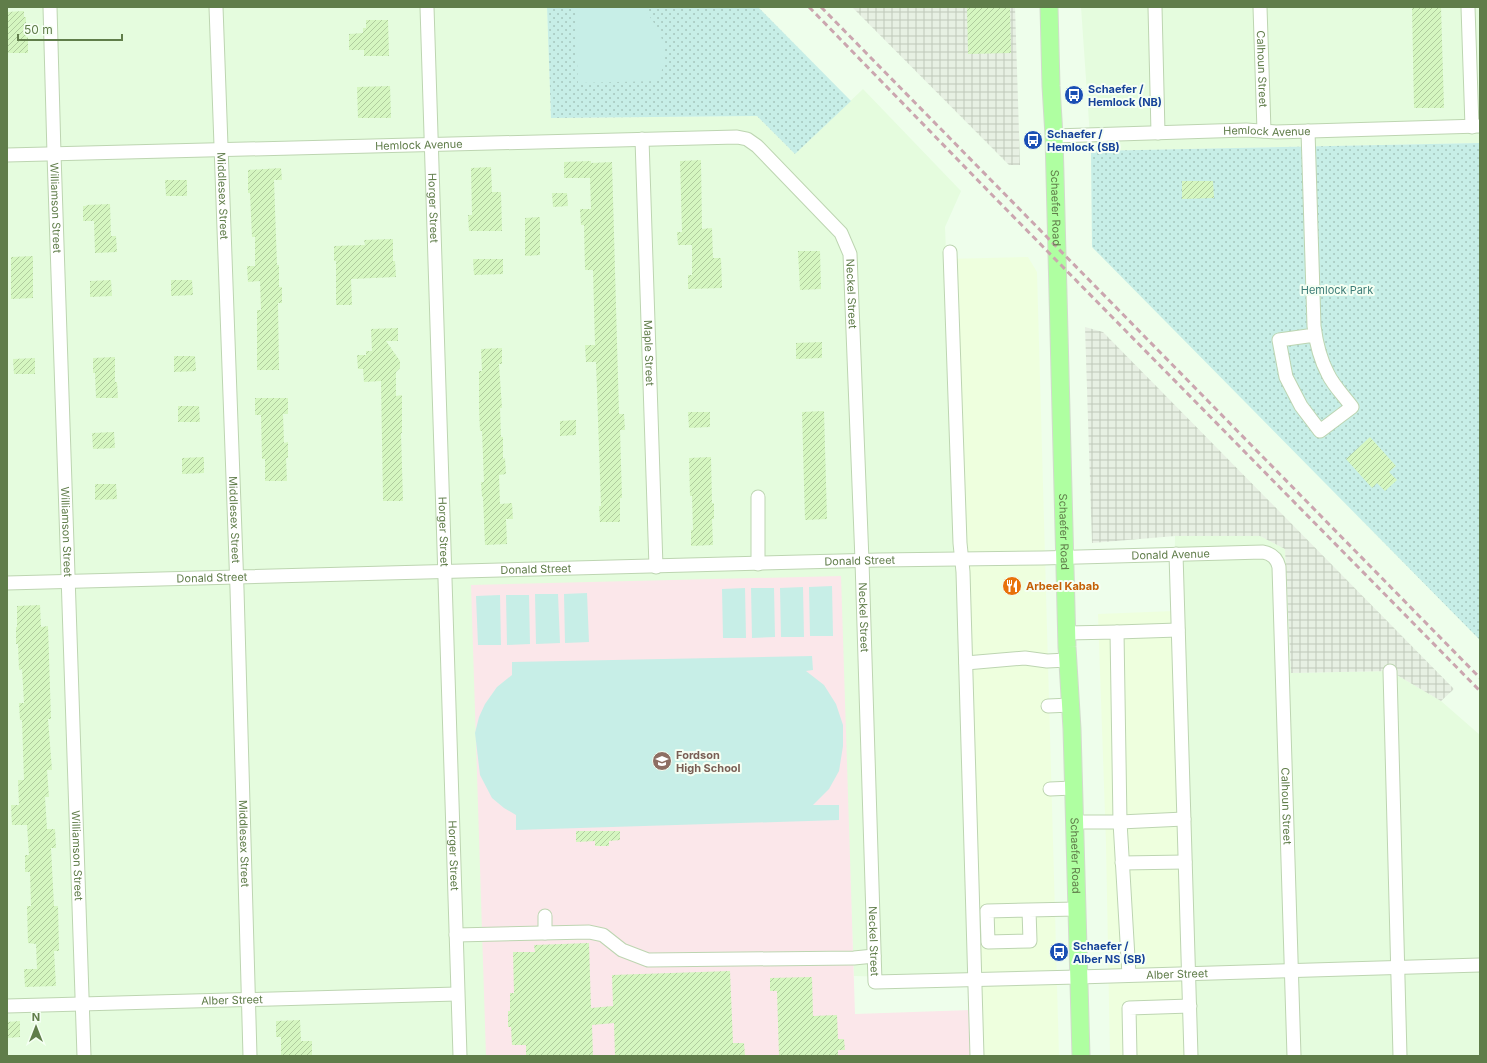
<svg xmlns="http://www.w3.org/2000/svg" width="1487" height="1063" viewBox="0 0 1487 1063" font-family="Inter,sans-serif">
	<defs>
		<pattern id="industrial-grid" width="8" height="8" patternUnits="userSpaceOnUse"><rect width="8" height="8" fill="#e7f0e3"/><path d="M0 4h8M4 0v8" fill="none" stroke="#bfc8ba"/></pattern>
		<pattern id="grass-dots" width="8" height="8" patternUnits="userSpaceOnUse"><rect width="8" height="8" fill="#c7eee7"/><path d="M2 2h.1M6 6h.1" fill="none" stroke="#a5c6bd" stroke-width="1.8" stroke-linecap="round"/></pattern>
		<pattern id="building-hatch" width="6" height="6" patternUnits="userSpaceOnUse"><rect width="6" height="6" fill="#d5f6c0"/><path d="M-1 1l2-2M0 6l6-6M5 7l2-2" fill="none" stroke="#b0cc9e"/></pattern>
	</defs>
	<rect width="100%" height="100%" fill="#eefeeb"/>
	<g fill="#e5fcde">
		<polygon points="7,7 547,7 551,118 757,116 795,154 863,89 961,191 945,227 975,979 854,976 838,577 487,1056 7,1056"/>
		<polygon points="1081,7 1480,7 1480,143 1091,151"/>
		<polygon points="1175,536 1260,536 1285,549 1291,673 1390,671 1441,701 1480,735 1480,1056 1190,1056 1174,611"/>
	</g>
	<g fill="#eeffde">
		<polygon points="1028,257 1037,272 1059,1056 976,1056 946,259"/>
		<polygon points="1174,611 1190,1056 1110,1056 1106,843 1098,614"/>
	</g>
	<g fill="url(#industrial-grid)">
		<polygon points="852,7 1015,7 1020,165 1009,165"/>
		<polygon points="1085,327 1103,332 1454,689 1441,701 1390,671 1291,673 1285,549 1260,536 1175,536 1092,543"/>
	</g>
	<polygon fill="#fbe7ea" points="841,576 855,1014 971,1010 973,1056 486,1056 471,585"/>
	<g fill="url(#grass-dots)">
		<polygon points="547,7 758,7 851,101 795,154 757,116 551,118"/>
		<polygon points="1480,143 1480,640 1092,247 1091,151"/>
	</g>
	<g fill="#c7eee7">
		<path d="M575,7L643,8C661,30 673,53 657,81L578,83Z"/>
		<polygon points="832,586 833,636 810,636 809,587"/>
		<polygon points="803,587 804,637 781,637 780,588"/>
		<polygon points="745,588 746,638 723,638 722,589"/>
		<polygon points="751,588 774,588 775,637 752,638"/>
		<polygon points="587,593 589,642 565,643 564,594"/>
		<polygon points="535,594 558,594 560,643 536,644"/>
		<polygon points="500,595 501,645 478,645 476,596"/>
		<polygon points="506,595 529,595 530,644 507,645"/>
		<polygon points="812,656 813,670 806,671 824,685 836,704 843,725 843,746 839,771 829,789 813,805 839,805 839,820 516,830 516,815 504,808 492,798 480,775 475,733 479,717 485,704 497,687 512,675 512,662"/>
	</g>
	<g fill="url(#building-hatch)">
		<polygon points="967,7 1010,7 1011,53 968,54"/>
		<polygon points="1412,7 1441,7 1444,108 1414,108"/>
		<polygon points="24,11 24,17 26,17 26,37 28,37 28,53 7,53 7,12"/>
		<polygon points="366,20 388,20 389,56 364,56 364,50 349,50 349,34 363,33 363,28 366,28"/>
		<polygon points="390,86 391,118 358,118 357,87"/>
		<polygon points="701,160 702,229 712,228 713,258 721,258 722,288 688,289 688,275 692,275 692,245 678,245 677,232 682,232 680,161"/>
		<polygon points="591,161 591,163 612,162 619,414 624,414 625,430 620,430 622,498 620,498 620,522 600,522 599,506 601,506 596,362 586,362 585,345 595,345 593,270 585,270 584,225 581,225 580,209 591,209 590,178 564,178 564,162"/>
		<polygon points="491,167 492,192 501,192 502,231 469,231 468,215 472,215 471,168"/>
		<polygon points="281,168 282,180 274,180 277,265 279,265 279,287 282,287 282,303 278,303 279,370 257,370 257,310 261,310 260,281 248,282 247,266 255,266 255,237 252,237 250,193 248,193 248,170"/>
		<polygon points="165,180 187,180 187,196 166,196"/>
		<polygon points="1182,181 1213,181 1214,198 1182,199"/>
		<polygon points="552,193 567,193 568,206 553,207"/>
		<polygon points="110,204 111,236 116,236 117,252 95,253 94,221 83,221 83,206 87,206 86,205"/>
		<polygon points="540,217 540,255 525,256 525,218"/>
		<polygon points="393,239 393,261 395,261 396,277 351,279 352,305 336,305 336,261 334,261 334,246 365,245 364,240"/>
		<polygon points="798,251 820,251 821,289 800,290"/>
		<polygon points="33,256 33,298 11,299 11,257"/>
		<polygon points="473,259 503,259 503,274 474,275"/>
		<polygon points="111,280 112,296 90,297 90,281"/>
		<polygon points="171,280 192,280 193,295 171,296"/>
		<polygon points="398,328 398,341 386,341 400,361 400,368 396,372 396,396 402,395 402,433 401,433 403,501 383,501 381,381 364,382 363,369 358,369 357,355 366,355 366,351 372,351 371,329"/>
		<polygon points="822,342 822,358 796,359 796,343"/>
		<polygon points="502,348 502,364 499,364 502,408 500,408 501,437 503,437 503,459 505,458 506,474 499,475 500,504 512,503 513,519 506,519 507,544 485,545 483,497 482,497 481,482 484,482 482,431 480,431 479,409 479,371 482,371 481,349"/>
		<polygon points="174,356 195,356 196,371 174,372"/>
		<polygon points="115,357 115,382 117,382 118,398 96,398 95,373 93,373 93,358"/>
		<polygon points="35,358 35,374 14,374 13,359"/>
		<polygon points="255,398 288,398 288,414 283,414 284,443 288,442 288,458 286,458 287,481 265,481 265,459 262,459 261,415 255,415"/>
		<polygon points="178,406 199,406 200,422 178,422"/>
		<polygon points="824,411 827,519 805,520 802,412"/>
		<polygon points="688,412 710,412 710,427 689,428"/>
		<polygon points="576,420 576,435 560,436 560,421"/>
		<polygon points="114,432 115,448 93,449 92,433"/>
		<polygon points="1370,437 1396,466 1389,472 1397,480 1385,491 1377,483 1372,488 1346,459"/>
		<polygon points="204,457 204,473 182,474 182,458"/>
		<polygon points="711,457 712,503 714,503 714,519 712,519 713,545 691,546 691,530 693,530 692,496 690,496 689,458"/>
		<polygon points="95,484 116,484 117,499 95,500"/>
		<polygon points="40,605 41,627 48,626 51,719 48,719 52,770 47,770 49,797 45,797 47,829 55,829 56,848 51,848 54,906 58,906 59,951 54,951 56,986 25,987 24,969 37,969 36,944 28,943 27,906 31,906 30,872 25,872 25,855 29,855 27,825 12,825 11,805 19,805 18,780 24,780 22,720 20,720 19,703 24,703 22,669 19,670 18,644 16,644 16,627 17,627 17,606"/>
		<polygon points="576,831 620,831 620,840 609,841 609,846 595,846 595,841 576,842"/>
		<polygon points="589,943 591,1008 613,1006 612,975 730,971 733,1043 744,1043 745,1056 615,1056 614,1023 592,1025 593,1056 526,1056 526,1045 512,1045 511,1027 508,1027 508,1011 510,1011 510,993 514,993 513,952 535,952 534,945"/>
		<polygon points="812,977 813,1016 837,1015 838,1039 844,1039 845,1050 838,1050 838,1056 779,1056 777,991 770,991 770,978"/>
		<polygon points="300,1020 301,1041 312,1041 312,1056 281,1056 281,1037 276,1037 276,1021"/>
		<polygon points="20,1021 20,1037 7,1038 7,1022"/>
	</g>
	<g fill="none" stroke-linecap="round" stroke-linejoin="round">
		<defs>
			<g id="minor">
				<path id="s1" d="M50,7L54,154L84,1056"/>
				<path id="s2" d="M216,7L237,589L250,1056"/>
				<path id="s3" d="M427,7L460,1056"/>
				<polyline points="1155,7 1158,133"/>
				<path id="s4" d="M1260,7L1264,131"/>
				<polyline points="1468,7 1472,127"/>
				<path d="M1308,131L1314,326C1316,342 1320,359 1328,374C1333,385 1344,396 1352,407L1320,431L1301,406L1286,377L1279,340L1315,335"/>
				<path id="s5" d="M1054,136L1246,130L1276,132L1480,126"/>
				<path id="s6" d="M642,139L656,567"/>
				<path id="s7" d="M7,155L737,137L747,139L757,146L841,233L850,254L862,561L875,982L1078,977L1480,965"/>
				<polyline points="950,252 960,543 963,572 977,1056"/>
				<polyline points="758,497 758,564"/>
				<polyline points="1176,554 1191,1056"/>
				<path id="s8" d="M7,583L879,560L1042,558L1263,552C1272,554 1277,558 1279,567L1294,1056"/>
				<polyline points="1117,632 1178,630"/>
				<polyline points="1066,633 1117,632 1120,822 1129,975"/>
				<polyline points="966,663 1025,658 1047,661 1068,660"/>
				<polyline points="1390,671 1400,1056"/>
				<polyline points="1048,706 1071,705"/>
				<polyline points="1050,789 1073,788"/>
				<polyline points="1074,822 1120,822 1184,819"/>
				<polyline points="1122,863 1185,862"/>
				<polyline points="1029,910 1030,941 988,942 987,911 1077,909"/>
				<polyline points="545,916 545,933"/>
				<polyline points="456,935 589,932 603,935 622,950 648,960 854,958 874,956"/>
				<path id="s9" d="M7,1006L457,994"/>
				<polyline points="1130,1056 1129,1008 1190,1006"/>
			</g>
			<g id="major">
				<path id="s10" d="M1049,7L1051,86L1054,136L1067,647L1072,729L1081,1056"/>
			</g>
		</defs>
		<use href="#minor" stroke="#bdd5b1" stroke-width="15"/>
		<use href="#major" stroke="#d2dbcc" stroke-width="19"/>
		<use href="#minor" stroke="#fff" stroke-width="13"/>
		<use href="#major" stroke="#afffa1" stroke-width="17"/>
		<g stroke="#cba6af" stroke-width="3" stroke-dasharray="6 4" stroke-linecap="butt">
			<polyline points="809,7 998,201 1480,691"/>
			<polyline points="821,7 1480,678"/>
		</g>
	</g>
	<defs>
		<symbol id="bus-disc" viewBox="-11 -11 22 22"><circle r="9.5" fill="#1a4fb4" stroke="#f5fff3"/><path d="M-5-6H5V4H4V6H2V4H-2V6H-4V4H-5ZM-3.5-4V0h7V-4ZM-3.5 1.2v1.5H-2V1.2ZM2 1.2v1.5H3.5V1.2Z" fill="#fff"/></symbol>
		<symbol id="restaurant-disc" viewBox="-11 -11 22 22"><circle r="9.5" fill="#e8710a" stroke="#f5fff3"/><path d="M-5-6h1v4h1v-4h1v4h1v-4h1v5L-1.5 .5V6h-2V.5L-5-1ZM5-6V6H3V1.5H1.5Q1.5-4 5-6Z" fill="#fff"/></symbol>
		<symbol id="school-disc" viewBox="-11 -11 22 22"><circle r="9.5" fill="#8d6e63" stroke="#f5fff3"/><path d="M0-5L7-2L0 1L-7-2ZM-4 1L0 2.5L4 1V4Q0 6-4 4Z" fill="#fff"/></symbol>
	</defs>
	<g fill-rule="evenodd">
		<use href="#bus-disc" x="1063" y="84" width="22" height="22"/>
		<use href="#bus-disc" x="1022" y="129" width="22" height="22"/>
		<use href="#restaurant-disc" x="1001" y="575" width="22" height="22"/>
		<use href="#school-disc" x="651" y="750" width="22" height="22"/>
		<use href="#bus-disc" x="1048" y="941" width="22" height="22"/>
	</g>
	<g text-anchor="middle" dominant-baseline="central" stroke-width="4" stroke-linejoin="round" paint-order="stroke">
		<g font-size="11" fill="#607d4a" stroke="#f5fff3">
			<text stroke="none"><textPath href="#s4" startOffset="62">Calhoun Street</textPath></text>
			<text stroke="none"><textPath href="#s5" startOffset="213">Hemlock Avenue</textPath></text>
			<text stroke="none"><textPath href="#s7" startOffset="412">Hemlock Avenue</textPath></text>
			<text stroke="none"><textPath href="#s2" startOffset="189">Middlesex Street</textPath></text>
			<text stroke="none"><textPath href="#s1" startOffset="201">Williamson Street</textPath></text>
			<text stroke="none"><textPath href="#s3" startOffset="201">Horger Street</textPath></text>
			<text stroke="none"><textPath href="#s10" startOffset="201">Schaefer Road</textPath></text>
			<text stroke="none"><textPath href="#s7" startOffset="936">Neckel Street</textPath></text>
			<text stroke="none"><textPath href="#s6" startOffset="214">Maple Street</textPath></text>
			<text stroke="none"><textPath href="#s2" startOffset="513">Middlesex Street</textPath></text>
			<text stroke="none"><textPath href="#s3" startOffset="525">Horger Street</textPath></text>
			<text stroke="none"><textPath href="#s1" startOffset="525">Williamson Street</textPath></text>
			<text stroke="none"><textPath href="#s10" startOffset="525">Schaefer Road</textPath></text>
			<text stroke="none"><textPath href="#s8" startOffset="1164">Donald Avenue</textPath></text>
			<text stroke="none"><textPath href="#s8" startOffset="853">Donald Street</textPath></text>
			<text stroke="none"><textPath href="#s8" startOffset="529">Donald Street</textPath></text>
			<text stroke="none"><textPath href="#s8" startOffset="205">Donald Street</textPath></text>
			<text stroke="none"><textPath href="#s7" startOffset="1260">Neckel Street</textPath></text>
			<text stroke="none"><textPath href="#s8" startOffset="1519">Calhoun Street</textPath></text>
			<text stroke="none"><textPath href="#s2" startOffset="837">Middlesex Street</textPath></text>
			<text stroke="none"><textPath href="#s1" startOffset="849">Williamson Street</textPath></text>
			<text stroke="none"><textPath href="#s3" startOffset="849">Horger Street</textPath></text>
			<text stroke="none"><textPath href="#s10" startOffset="849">Schaefer Road</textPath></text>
			<text stroke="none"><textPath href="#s7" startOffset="1584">Neckel Street</textPath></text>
			<text stroke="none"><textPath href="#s7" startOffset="1927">Alber Street</textPath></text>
			<text stroke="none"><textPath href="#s9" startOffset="225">Alber Street</textPath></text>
		</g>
		<g font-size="11" font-weight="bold" fill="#164399" stroke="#f5fff3" text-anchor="start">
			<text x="1088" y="89">Schaefer /<tspan x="1088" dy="13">Hemlock (NB)</tspan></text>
			<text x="1047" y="134">Schaefer /<tspan x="1047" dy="13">Hemlock (SB)</tspan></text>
			<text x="1073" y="946">Schaefer /<tspan x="1073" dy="13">Alber NS (SB)</tspan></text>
		</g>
		<g font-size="11" fill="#3e7d78" stroke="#f5fff3">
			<text x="1337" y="290">Hemlock Park</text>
		</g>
		<g font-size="11" font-weight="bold" fill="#c56008" stroke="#f5fff3" text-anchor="start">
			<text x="1026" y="586">Arbeel Kabab</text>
		</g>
		<g font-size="11" font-weight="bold" fill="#785e54" stroke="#f5fff3" text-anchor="start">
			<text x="676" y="755">Fordson<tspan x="676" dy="13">High School</tspan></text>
		</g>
	</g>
	<rect width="1487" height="1063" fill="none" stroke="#607d4a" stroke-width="16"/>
	<g transform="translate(36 1027)" stroke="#f5fff3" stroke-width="3" paint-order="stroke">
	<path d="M0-3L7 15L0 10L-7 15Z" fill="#607d4a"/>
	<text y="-6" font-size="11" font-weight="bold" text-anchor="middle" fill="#607d4a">N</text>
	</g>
	<path d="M18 34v6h104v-6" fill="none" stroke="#607d4a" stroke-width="2"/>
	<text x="24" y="34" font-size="12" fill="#607d4a" stroke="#f5fff3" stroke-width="3" paint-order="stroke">50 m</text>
</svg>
